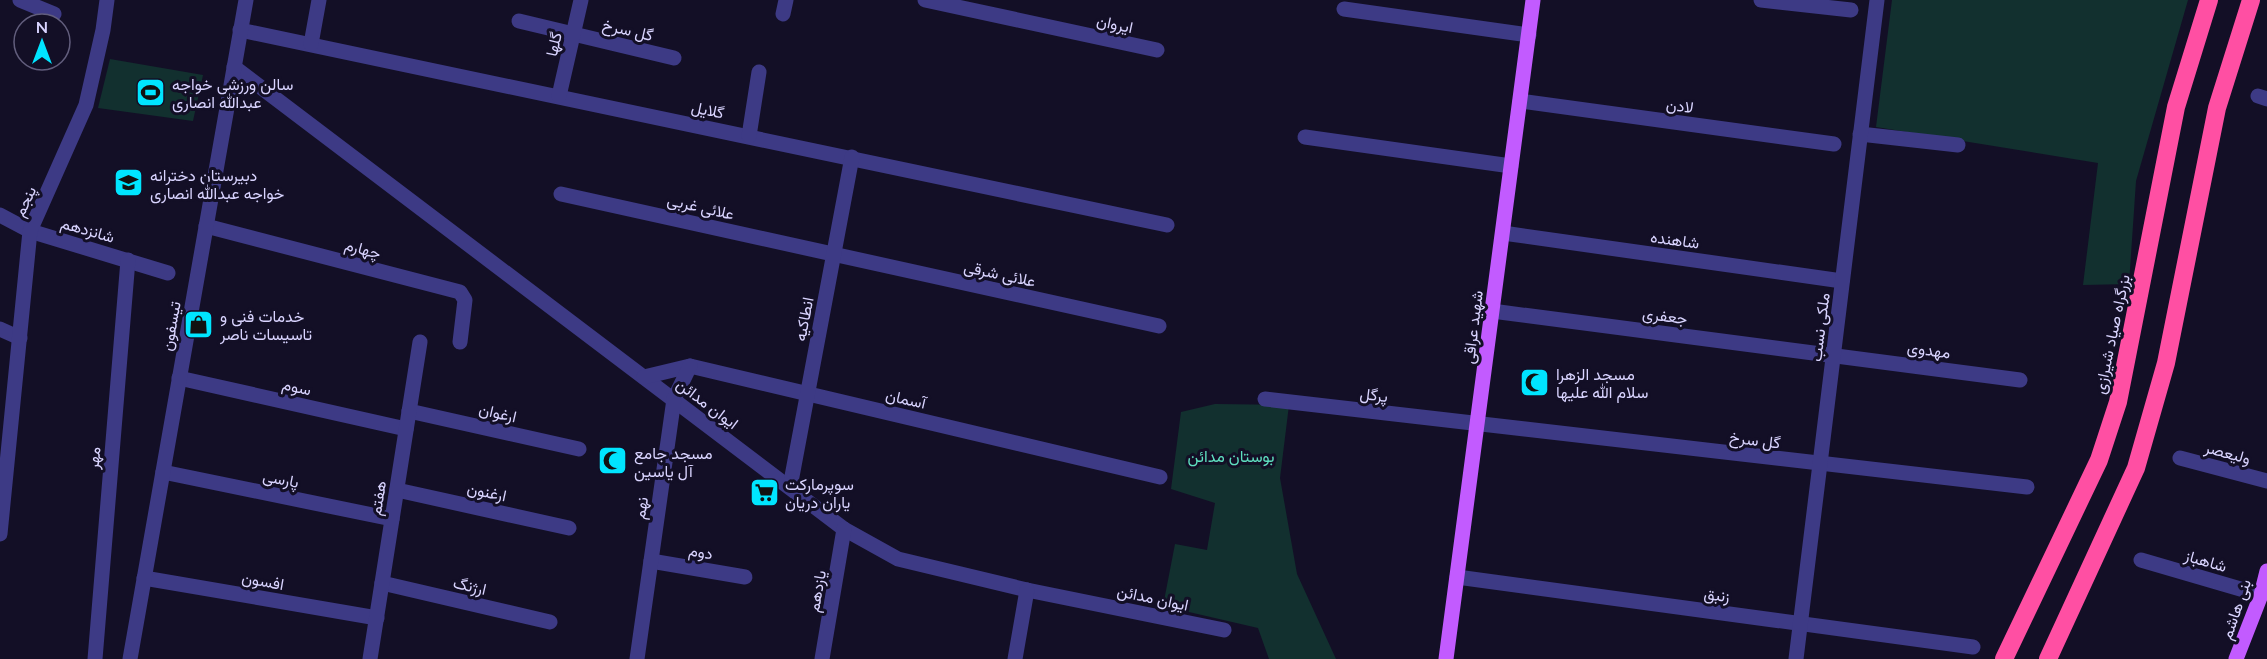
<svg xmlns="http://www.w3.org/2000/svg" width="2267" height="659" viewBox="0 0 2267 659" font-family="Lato,Vazirmatn,sans-serif">
	<rect width="100%" height="100%" fill="#130f26"/>
	<g fill="#12302f">
		<polygon points="1892,0 2188,0 2136,181 2129,284 2083,285 2098,163 1876,127"/>
		<polygon points="110,59 203,75 193,121 98,108"/>
		<polygon points="1215,404 1289,405 1280,478 1297,574 1336,659 1269,659 1258,628 1163,606 1175,544 1207,550 1215,503 1171,489 1181,412"/>
	</g>
	<g fill="none" stroke-linecap="round" stroke-linejoin="round">
		<g stroke="#3d3a85" stroke-width="15">
			<polyline points="20,0 54,14"/>
			<polyline points="925,0 1157,50"/>
			<polyline points="1761,0 1851,10"/>
			<polyline points="1344,9 1529,35"/>
			<polyline points="783,14 786,0"/>
			<polyline points="519,21 674,58"/>
			<polyline points="240,30 1167,225"/>
			<polyline points="311,44 319,0"/>
			<polyline points="234,67 844,529 898,559 1027,590 1224,630"/>
			<polyline points="559,96 581,0"/>
			<polyline points="2258,96 2267,99"/>
			<polyline points="1520,101 1834,144"/>
			<polyline points="1860,134 1958,145"/>
			<polyline points="749,136 759,72"/>
			<polyline points="1305,137 1511,166"/>
			<polyline points="561,194 1159,326"/>
			<polyline points="0,215 30,231 168,273"/>
			<polyline points="206,226 460,292 465,300 460,342"/>
			<polyline points="1503,233 1842,281"/>
			<polyline points="1492,311 2020,380"/>
			<polyline points="0,329 20,338"/>
			<polyline points="644,377 690,366 1160,477"/>
			<polyline points="179,378 406,429"/>
			<polyline points="1265,399 2027,487"/>
			<polyline points="409,411 579,449"/>
			<polyline points="2180,458 2267,481"/>
			<polyline points="163,472 392,519"/>
			<polyline points="790,487 852,157"/>
			<polyline points="397,490 569,528"/>
			<polyline points="0,534 30,231 86,105 103,30 107,0"/>
			<polyline points="2141,560 2261,595"/>
			<polyline points="651,561 745,577"/>
			<polyline points="1457,577 1973,647"/>
			<polyline points="144,578 377,618"/>
			<polyline points="382,583 550,622"/>
			<polyline points="95,659 128,260"/>
			<polyline points="130,659 246,0"/>
			<polyline points="370,659 420,342"/>
			<polyline points="637,659 674,399 690,366"/>
			<polyline points="822,659 844,529"/>
			<polyline points="1015,659 1027,590"/>
			<polyline points="1796,659 1877,0"/>
		</g>
		<g stroke="#c25bff" stroke-width="15">
			<polyline points="1446,659 1533,0"/>
			<polyline points="2236,659 2261,595 2267,571"/>
		</g>
		<g stroke="#ff4fa3" stroke-width="18">
			<polyline points="2004,659 2099,460 2118,402 2176,107 2209,0"/>
			<polyline points="2048,659 2136,468 2166,363 2217,108 2251,0"/>
		</g>
	</g>
	<defs>
		<symbol id="stadium-square" viewBox="-11 -11 22 22"><rect x="-9" y="-9" width="18" height="18" rx="4" fill="#00e5ff" stroke="#130f26"/><path d="M0-5a6.5 5 0 1 0 0 10a6.5 5 0 1 0 0-10ZM-3.5-1.8h7v3.6h-7Z" fill="#111"/></symbol>
		<symbol id="school-square" viewBox="-11 -11 22 22"><rect x="-9" y="-9" width="18" height="18" rx="4" fill="#00e5ff" stroke="#130f26"/><path d="M0-5L7-2L0 1L-7-2ZM-4 1L0 2.5L4 1V4Q0 6-4 4Z" fill="#111"/></symbol>
		<symbol id="shop-square" viewBox="-11 -11 22 22"><rect x="-9" y="-9" width="18" height="18" rx="4" fill="#00e5ff" stroke="#130f26"/><path d="M-5-2.5h2.3a2.7 3.5 0 0 1 5.4 0H5L5.5 6h-11ZM-1.5-2.5h3a1.5 2.3 0 0 0-3 0Z" fill="#111"/></symbol>
		<symbol id="mosque-square" viewBox="-11 -11 22 22"><rect x="-9" y="-9" width="18" height="18" rx="4" fill="#00e5ff" stroke="#130f26"/><path d="M3.5-4.9A6 6 0 1 0 3.5 4.9A5 5 0 1 1 3.5-4.9Z" fill="#111"/></symbol>
		<symbol id="supermarket-square" viewBox="-11 -11 22 22"><rect x="-9" y="-9" width="18" height="18" rx="4" fill="#00e5ff" stroke="#130f26"/><path d="M-6-5.5h2.5l.6 2H6L4.5 2H-2.5L-4.4-4H-6ZM-1.5 3.2a1.3 1.3 0 1 0 .1 0ZM3 3.2a1.3 1.3 0 1 0 .1 0Z" fill="#111"/></symbol>
	</defs>
	<g fill-rule="evenodd">
		<use href="#stadium-square" x="134" y="76" width="33" height="33"/>
		<use href="#school-square" x="112" y="166" width="33" height="33"/>
		<use href="#shop-square" x="182" y="308" width="33" height="33"/>
		<use href="#mosque-square" x="1518" y="366" width="33" height="33"/>
		<use href="#mosque-square" x="596" y="444" width="33" height="33"/>
		<use href="#supermarket-square" x="748" y="476" width="33" height="33"/>
	</g>
	<g text-anchor="middle" dominant-baseline="central" stroke-width="6" stroke-linejoin="round" paint-order="stroke">
		<g font-size="16" fill="#d9d4ff" stroke="#130f26">
			<text transform="translate(1115 23) rotate(12)">ایروان</text>
			<text transform="translate(628 29) rotate(13)">گل سرخ</text>
			<text transform="translate(553 44) rotate(-77)">گلها</text>
			<text transform="translate(1680 105) rotate(8)">لادن</text>
			<text transform="translate(708 109) rotate(12)">گلایل</text>
			<text transform="translate(24 201) rotate(-65)">پنجم</text>
			<text transform="translate(701 206) rotate(13)">علائی غربی</text>
			<text transform="translate(88 229) rotate(16)">شانزدهم</text>
			<text transform="translate(1675 239) rotate(8)">شاهنده</text>
			<text transform="translate(363 248) rotate(15)">چهارم</text>
			<text transform="translate(1000 273) rotate(12)">علائی شرقی</text>
			<text transform="translate(1665 315) rotate(7)">جعفری</text>
			<text transform="translate(803 319) rotate(-79)">انطاکیه</text>
			<text transform="translate(170 326) rotate(-80)">تیسفون</text>
			<text transform="translate(1472 327) rotate(-83)">شهید عراقی</text>
			<text transform="translate(1819 327) rotate(-83)">ملکی نسب</text>
			<text transform="translate(2111 334) rotate(-78)">بزرگراه صیاد شیرازی</text>
			<text transform="translate(1929 349) rotate(8)">مهدوی</text>
			<text transform="translate(297 386) rotate(13)">سوم</text>
			<text transform="translate(1374 394) rotate(7)">پرگل</text>
			<text transform="translate(906 398) rotate(13)">آسمان</text>
			<text transform="translate(708 403) rotate(37)">ایوان مدائن</text>
			<text transform="translate(498 412) rotate(13)">ارغوان</text>
			<text transform="translate(1755 439) rotate(7)">گل سرخ</text>
			<text transform="translate(2228 452) rotate(15)">ولیعصر</text>
			<text transform="translate(93 458) rotate(-85)">مهر</text>
			<text transform="translate(281 478) rotate(11)">پارسی</text>
			<text transform="translate(487 491) rotate(12)">ارغنون</text>
			<text transform="translate(377 498) rotate(-81)">هفتم</text>
			<text transform="translate(640 508) rotate(-82)">نهم</text>
			<text transform="translate(701 551) rotate(10)">دوم</text>
			<text transform="translate(2206 560) rotate(16)">شاهباز</text>
			<text transform="translate(263 580) rotate(10)">افسون</text>
			<text transform="translate(470 585) rotate(13)">ارژنگ</text>
			<text transform="translate(816 591) rotate(-80)">یازدهم</text>
			<text transform="translate(1717 594) rotate(8)">زنبق</text>
			<text transform="translate(1153 597) rotate(12)">ایوان مدائن</text>
			<text transform="translate(2235 609) rotate(-71)">بنی هاشم</text>
		</g>
		<g font-size="16" fill="#d9d4ff" stroke="#130f26" text-anchor="start">
			<text x="172" y="83">سالن ورزشی خواجه<tspan x="172" dy="18">عبدالله انصاری</tspan></text>
			<text x="150" y="174">دبیرستان دخترانه<tspan x="150" dy="18">خواجه عبدالله انصاری</tspan></text>
			<text x="220" y="315">خدمات فنی و<tspan x="220" dy="18">تاسیسات ناصر</tspan></text>
			<text x="1556" y="373">مسجد الزهرا<tspan x="1556" dy="18">سلام الله علیها</tspan></text>
			<text x="634" y="452">مسجد جامع<tspan x="634" dy="18">آل یاسین</tspan></text>
			<text x="785" y="483">سوپرمارکت<tspan x="785" dy="18">یاران دریان</tspan></text>
		</g>
		<g font-size="16" fill="#5fe0c0" stroke="#130f26">
			<text x="1231" y="455">بوستان مدائن</text>
		</g>
	</g>
	<g transform="translate(42 42)"><circle r="28" fill="#130f26" stroke="#625e7d" stroke-width="1.5"/>
	<path d="M0-4.5L10 22L0 15L-10 22Z" fill="#00e5ff"/>
	<text y="-9" font-size="16" font-weight="bold" text-anchor="middle" fill="#d9d4ff">N</text>
	</g>
</svg>
